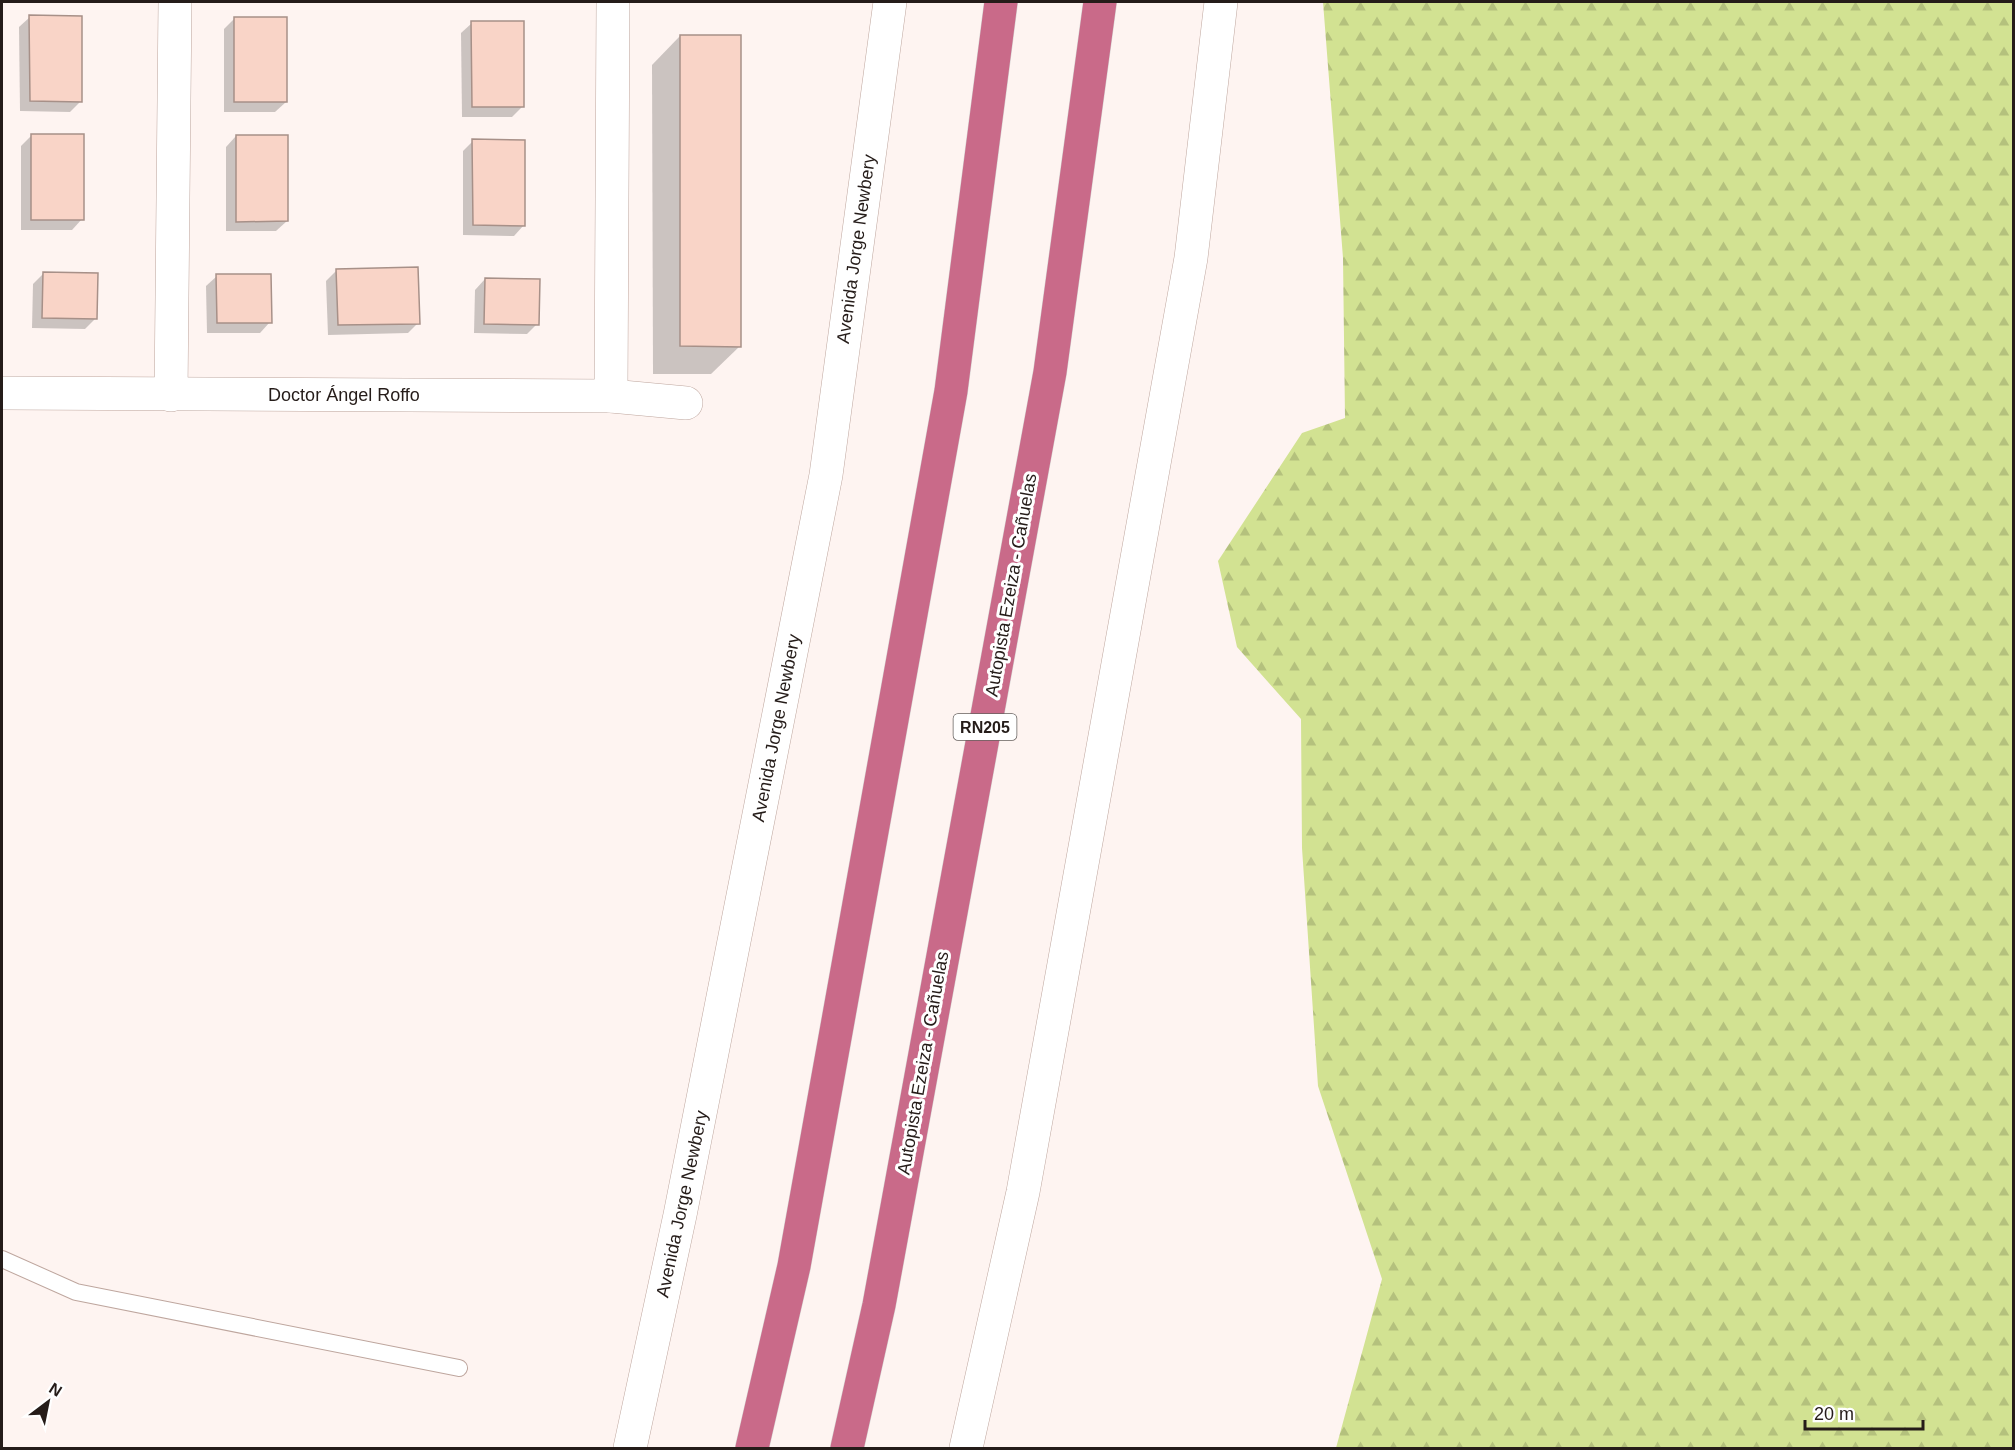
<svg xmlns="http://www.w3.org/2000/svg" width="2015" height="1450" viewBox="0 0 2015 1450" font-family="Helvetica,sans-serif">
	<defs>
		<pattern id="forest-firs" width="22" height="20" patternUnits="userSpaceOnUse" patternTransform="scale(1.5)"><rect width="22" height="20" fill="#d2e292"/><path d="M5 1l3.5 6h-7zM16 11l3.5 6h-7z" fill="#b4c17d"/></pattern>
	</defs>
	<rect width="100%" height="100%" fill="#fef4f1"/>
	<polygon fill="url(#forest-firs)" points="1323,2 2013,2 2013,1448 1336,1448 1382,1279 1318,1086 1302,848 1301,719 1237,647 1218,561 1302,433 1345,418 1343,258"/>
	<g fill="#0003">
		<polygon points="30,17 81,101 70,112 20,111 19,27"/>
		<polygon points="235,18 286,102 275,112 224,112 224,29"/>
		<polygon points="472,23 523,106 512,117 462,117 461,33"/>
		<polygon points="680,36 740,346 711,374 653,374 652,65"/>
		<polygon points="31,136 82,219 72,230 21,230 21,146"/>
		<polygon points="236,136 287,221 276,231 226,231 226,147"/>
		<polygon points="473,141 524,225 514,236 463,235 463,151"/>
		<polygon points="337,270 418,323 408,333 328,335 326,281"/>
		<polygon points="44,273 96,318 85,329 32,328 33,284"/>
		<polygon points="217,276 270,322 260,333 207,333 206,286"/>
		<polygon points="485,279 537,324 527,334 474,333 475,290"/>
	</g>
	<g fill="#f9d4c7" stroke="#a79088" stroke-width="1.5">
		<polygon points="29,15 82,16 82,102 30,101"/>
		<rect x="234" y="17" width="53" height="85"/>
		<polygon points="471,21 524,21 524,107 472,107"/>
		<polygon points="680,35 741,35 741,347 680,346"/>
		<rect x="31" y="134" width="53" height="86"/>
		<polygon points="236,135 288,135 288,221 236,222"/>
		<polygon points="472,139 525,140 525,226 473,225"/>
		<polygon points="418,267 420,324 338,325 336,269"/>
		<polygon points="43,272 98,273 97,319 42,318"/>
		<polygon points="216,274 271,274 272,323 217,323"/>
		<polygon points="485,278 540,279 539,325 484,324"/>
	</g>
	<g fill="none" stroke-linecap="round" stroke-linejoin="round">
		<defs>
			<polyline id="service" points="2,1259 76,1292 459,1368"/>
			<g id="minor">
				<polyline points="2,393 611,396 686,403"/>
				<polyline points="171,395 175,2"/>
				<polyline points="611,396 613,2"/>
			</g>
			<g id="tertiary">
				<polyline points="630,1448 680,1215 826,475 890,2"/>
				<polyline points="966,1448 1023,1192 1191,258 1221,2"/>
			</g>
			<g id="motorway">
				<polyline points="752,1448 794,1266 951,391 1001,2"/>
				<polyline points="847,1448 879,1305 1050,372 1100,2"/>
			</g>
		</defs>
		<use href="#service" stroke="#bea69e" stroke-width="18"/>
		<use href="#minor" stroke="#bea69e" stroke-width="34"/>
		<use href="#tertiary" stroke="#bea69e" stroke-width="34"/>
		<use href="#motorway" stroke="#d3d2d1" stroke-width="34"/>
		<use href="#service" stroke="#fff" stroke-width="16"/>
		<use href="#minor" stroke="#fff" stroke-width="33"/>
		<use href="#tertiary" stroke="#fff" stroke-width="33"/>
		<use href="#motorway" stroke="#c96a89" stroke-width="33"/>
	</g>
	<g text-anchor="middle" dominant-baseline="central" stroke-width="6" stroke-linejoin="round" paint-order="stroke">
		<rect fill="#fff" stroke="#66605e" stroke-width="1.5" x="953.5" y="714" width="63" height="26" rx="4.5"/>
		<g font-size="16" font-weight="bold" fill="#251c19">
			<text x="985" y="727">RN205</text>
		</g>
		<g font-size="18" fill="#251c19" stroke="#fff">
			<text transform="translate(856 249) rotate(-82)">Avenida Jorge Newbery</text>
			<text x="344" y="395">Doctor Ángel Roffo</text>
			<text transform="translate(1011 585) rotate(-80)">Autopista Ezeiza - Cañuelas</text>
			<text transform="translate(776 728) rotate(-79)">Avenida Jorge Newbery</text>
			<text transform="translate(923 1063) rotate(-80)">Autopista Ezeiza - Cañuelas</text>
			<text transform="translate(682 1204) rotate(-78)">Avenida Jorge Newbery</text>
		</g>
	</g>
	<rect width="2015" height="1450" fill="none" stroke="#251c19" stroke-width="6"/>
	<g transform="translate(48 1402) rotate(32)" stroke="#ffffff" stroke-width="4.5" paint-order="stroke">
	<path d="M0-4.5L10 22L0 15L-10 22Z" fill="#251c19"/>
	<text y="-9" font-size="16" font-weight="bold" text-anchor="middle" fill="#251c19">N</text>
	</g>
	<path d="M1805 1420v9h118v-9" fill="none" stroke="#251c19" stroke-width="3"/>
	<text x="1814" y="1420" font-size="18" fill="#251c19" stroke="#ffffff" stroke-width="4.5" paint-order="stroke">20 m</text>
</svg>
